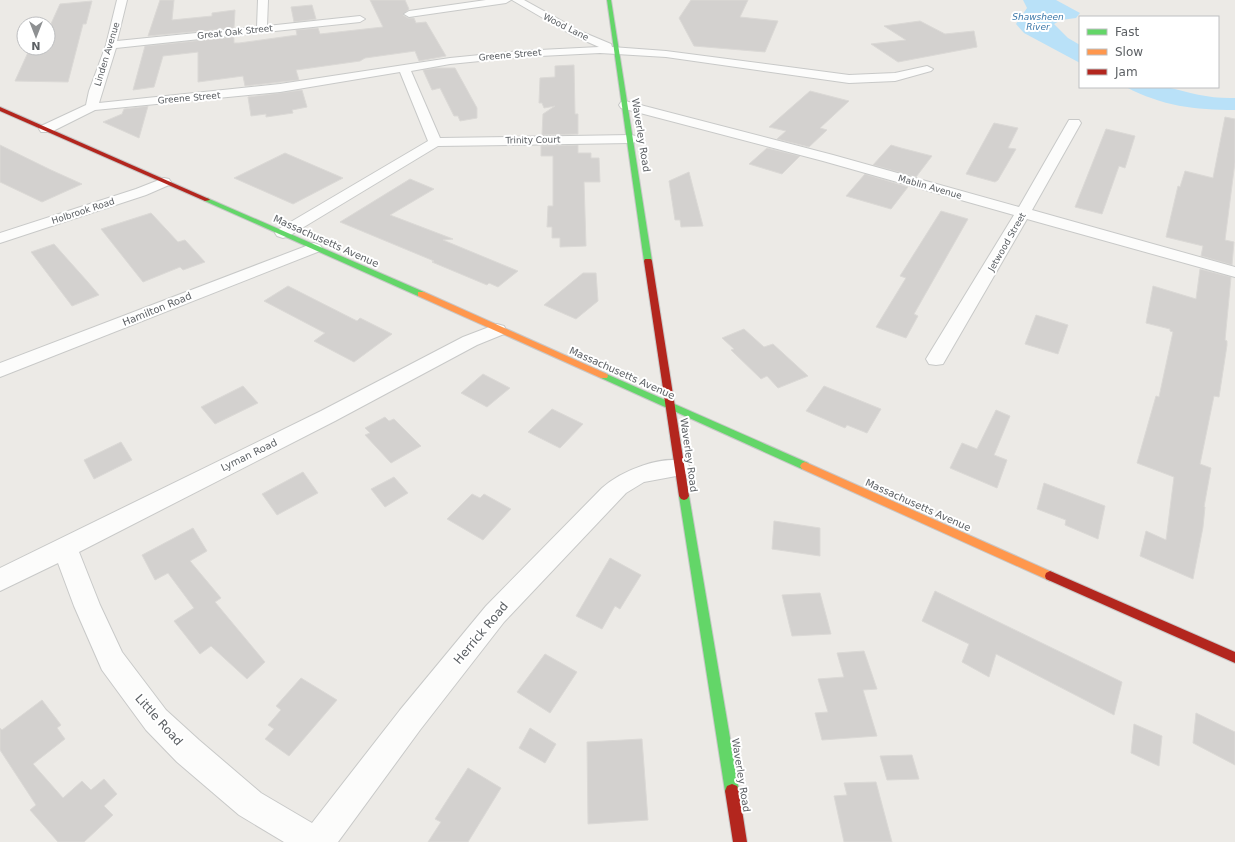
<svg xmlns="http://www.w3.org/2000/svg" width="1235" height="842" viewBox="0 0 1235 842" font-family="'DejaVu Sans',sans-serif">
	<rect width="100%" height="100%" fill="#eceae6"/>
	<g fill="#b9e1f8">
		<polygon points="1023,0 1056,0 1080,13 1076,18 1061,20 1054,24 1068,38 1080,45 1080,63 1024,33 1016,24 1027,8"/>
		<path d="M1126,87C1139,87 1155,84 1167,87C1190,93 1211,99 1235,98V110C1195,110 1162,106 1126,87Z"/>
	</g>
	<g fill="#d3d1cf" stroke="#dbd9d6">
		<polygon points="160,0 174,0 172,20 212,16 212,13 235,10 234,28 148,36"/>
		<polygon points="370,0 405,0 409,9 403,15 408,18 414,18 416,23 426,22 446,56 419,61 415,51 365,58 360,61 296,70 299,80 245,86 243,76 198,82 198,52 163,56 154,87 133,90 145,46 234,37 234,43 239,43 297,35 296,30 318,28 320,34 383,27"/>
		<polygon points="691,0 748,0 740,17 778,21 765,52 694,46 679,18"/>
		<polygon points="92,1 86,24 83,24 68,82 15,81 30,48 48,48 48,26 50,26 60,4"/>
		<polygon points="312,5 316,19 294,22 291,7"/>
		<polygon points="920,21 945,34 974,31 977,47 898,62 871,44 906,40 884,26"/>
		<polygon points="574,65 575,114 578,114 578,134 542,135 543,114 555,106 544,108 542,103 539,103 540,78 555,77 555,66"/>
		<polygon points="436,68 455,68 477,108 477,118 460,121 458,116 454,116 440,88 432,90 423,70"/>
		<polygon points="302,90 307,107 292,110 293,113 266,117 266,114 251,116 248,97"/>
		<polygon points="810,91 849,101 820,128 827,130 809,147 777,139 786,131 769,127"/>
		<polygon points="148,106 139,138 103,122 122,114 124,109"/>
		<polygon points="1225,117 1235,119 1235,162 1225,240 1234,242 1232,265 1201,256 1203,246 1166,237 1178,186 1180,187 1185,171 1213,178"/>
		<polygon points="994,123 1018,128 1008,148 1016,149 998,180 995,182 966,174"/>
		<polygon points="1106,129 1135,136 1125,168 1119,166 1102,214 1075,207"/>
		<polygon points="0,145 51,170 82,184 42,202 0,182"/>
		<polygon points="578,145 578,153 591,153 591,158 599,158 600,182 584,182 586,246 560,247 560,238 552,238 552,227 547,227 548,206 553,206 553,156 541,156 541,146"/>
		<polygon points="891,145 901,148 932,156 916,177 873,165"/>
		<polygon points="767,148 800,156 782,174 749,164"/>
		<polygon points="285,153 343,178 293,204 234,178"/>
		<polygon points="689,172 703,226 681,227 680,220 675,220 669,181"/>
		<polygon points="865,174 908,187 891,209 846,196"/>
		<polygon points="410,179 434,189 390,215 453,239 443,240 518,271 498,287 489,283 487,285 432,262 434,261 340,222"/>
		<polygon points="941,211 968,219 914,314 918,316 906,338 876,327 906,278 900,276"/>
		<polygon points="151,213 178,242 185,240 205,262 183,270 180,267 143,282 101,229"/>
		<polygon points="54,244 87,281 99,295 72,306 31,252"/>
		<polygon points="1200,269 1231,277 1225,340 1227,341 1227,345 1219,397 1214,396 1200,464 1211,468 1204,507 1205,507 1203,527 1193,579 1140,556 1146,531 1166,540 1174,477 1137,463 1156,396 1159,397 1173,332 1170,331 1170,329 1146,323 1153,286 1196,299"/>
		<polygon points="583,273 596,273 598,301 576,319 544,305"/>
		<polygon points="288,286 357,321 360,318 392,334 354,362 314,341 325,333 264,301"/>
		<polygon points="1036,315 1068,325 1058,354 1025,344"/>
		<polygon points="744,329 764,347 773,344 808,376 778,388 767,376 761,379 731,350 734,349 722,338"/>
		<polygon points="483,374 510,388 487,407 461,393"/>
		<polygon points="243,386 258,403 215,424 201,407"/>
		<polygon points="824,386 881,409 867,433 847,425 845,428 806,411"/>
		<polygon points="552,409 583,424 560,448 528,432"/>
		<polygon points="996,410 1010,416 994,455 1007,460 997,488 950,468 962,443 977,449"/>
		<polygon points="385,417 389,421 394,419 421,446 391,463 365,435 370,433 365,428"/>
		<polygon points="121,442 132,460 94,479 84,460"/>
		<polygon points="303,472 318,493 277,515 262,494"/>
		<polygon points="394,477 408,493 385,507 371,489"/>
		<polygon points="1044,483 1105,506 1098,539 1065,525 1066,520 1037,509"/>
		<polygon points="472,494 480,498 484,494 511,509 483,540 447,519"/>
		<polygon points="774,521 820,528 820,556 772,549"/>
		<polygon points="193,528 207,551 190,561 221,598 215,602 265,662 247,679 211,646 200,654 174,621 194,608 168,573 155,580 142,555"/>
		<polygon points="610,558 641,575 620,609 615,606 602,629 576,616"/>
		<polygon points="935,591 1122,682 1114,715 996,654 989,677 962,662 969,644 922,621"/>
		<polygon points="820,593 831,634 792,636 782,595"/>
		<polygon points="864,651 877,689 863,690 877,736 822,740 815,713 828,712 818,679 844,677 837,653"/>
		<polygon points="545,654 577,672 550,713 517,692"/>
		<polygon points="301,678 337,700 289,756 265,739 274,729 268,725 281,710 276,706"/>
		<polygon points="42,700 61,725 57,728 65,739 33,764 63,798 82,781 91,790 104,779 117,794 104,806 113,815 84,842 58,842 30,810 36,805 0,750 0,728 2,730"/>
		<polygon points="1196,713 1235,732 1235,765 1193,743"/>
		<polygon points="1134,724 1162,736 1159,766 1131,753"/>
		<polygon points="530,728 556,744 545,763 519,748"/>
		<polygon points="642,739 648,820 588,824 587,742"/>
		<polygon points="912,755 919,779 887,780 880,756"/>
		<polygon points="468,768 501,788 468,842 428,842 441,822 435,819"/>
		<polygon points="876,782 892,842 844,842 834,796 847,795 844,783"/>
	</g>
	<g fill="none" stroke-linecap="round" stroke-linejoin="round">
		<defs>
			<g id="street">
				<polygon points="117,0 127,0 117,41 257,27 258,0 268,0 267,26 360,16 365,19 360,22 116,48 99,103 280,84 450,58 520,51 599,47 572,35 512,0 524,0 580,31 611,44 612,47 666,51 849,75 895,73 927,66 933,69 931,71 895,81 849,83 666,57 600,53 520,57 450,64 411,71 440,138 631,135 636,136 638,139 636,142 631,143 438,146 289,236 283,238 277,236 275,233 277,230 428,141 400,72 280,92 95,110 51,132 41,132 39,129 41,126 86,105 89,91 106,45"/>
				<polygon points="486,0 511,0 506,3 409,17 404,14 409,11"/>
				<polygon points="625,101 833,155 1019,207 1069,120 1079,120 1081,123 1032,210 1235,267 1235,277 1027,219 943,364 936,365 929,364 926,359 1014,215 823,161 621,108 619,105 621,102"/>
				<polygon points="164,178 169,179 171,182 169,185 146,195 0,243 0,233 136,189"/>
				<polygon points="314,243 320,245 322,248 320,251 0,377 0,363"/>
				<path d="M497,324L504,326L506,330L504,334L477,345L335,421L79,552L100,605L122,652L166,710L199,740L261,793L312,823L400,710L486,606L602,488C621,471 662,454 687,462L690,468L687,474L644,482L626,493L504,622L420,730L338,842H284L239,815L177,762L146,730L102,670L74,606L58,563L0,591V568L321,411L463,337Z"/>
			</g>
			<g id="fast">
				<polygon points="607,0 611,0 652,261 648,263 644,261"/>
				<polygon points="207,198 424,292 425,294 421,296 418,296 205,201 204,200"/>
				<polygon points="604,373 808,463 810,466 808,469 802,469 601,378 600,376"/>
				<polygon points="684,492 687,493 689,496 739,791 737,796 732,798 727,796 725,791 679,496 681,493"/>
			</g>
			<g id="slow">
				<polygon points="418,292 424,292 607,374 608,376 607,378 601,378 418,296"/>
				<polygon points="805,462 1054,573 1055,576 1054,579 1050,581 1046,579 802,469 800,466 802,463"/>
			</g>
			<g id="jam">
				<polygon points="0,107 209,199 210,200 205,201 0,111"/>
				<polygon points="645,259 651,259 652,261 689,496 687,499 684,500 681,499 679,496 644,261"/>
				<polygon points="1050,571 1235,652 1235,663 1046,579 1045,576 1046,573"/>
				<polygon points="732,784 737,786 739,791 747,842 733,842 725,791 727,786"/>
			</g>
		</defs>
		<use href="#street" stroke="#c8c9c8" stroke-width="2"/>
		<use href="#fast" stroke="#c8c8c8" stroke-width="2"/>
		<use href="#slow" stroke="#c8c8c8" stroke-width="2"/>
		<use href="#jam" stroke="#c8c8c8" stroke-width="2"/>
		<use href="#street" fill="#fcfcfb" fill-rule="evenodd"/>
		<use href="#fast" fill="#63d668" fill-rule="evenodd"/>
		<use href="#slow" fill="#ff974d" fill-rule="evenodd"/>
		<use href="#jam" fill="#b3261e" fill-rule="evenodd"/>
	</g>
	<g text-anchor="middle" dominant-baseline="central" stroke-width="4" stroke-linejoin="round" paint-order="stroke">
		<g font-size="9" font-style="italic" fill="#3c78a9" stroke="#fff">
			<text x="1038" y="17">Shawsheen<tspan x="1038" dy="10">River</tspan></text>
		</g>
		<g font-size="9" fill="#5c6064" stroke="#fff">
			<text transform="translate(566 27) rotate(27)">Wood Lane</text>
			<text transform="translate(235 32) rotate(-6)">Great Oak Street</text>
			<text transform="translate(107 54) rotate(-73)">Linden Avenue</text>
			<text transform="translate(510 55) rotate(-5)">Greene Street</text>
			<text transform="translate(189 98) rotate(-5)">Greene Street</text>
			<text transform="translate(533 140) rotate(-1)">Trinity Court</text>
			<text transform="translate(930 187) rotate(16)">Mablin Avenue</text>
			<text transform="translate(83 211) rotate(-18)">Holbrook Road</text>
			<text transform="translate(1007 242) rotate(-60)">Jetwood Street</text>
		</g>
		<g font-size="10" fill="#5c6064" stroke="#fff">
			<text transform="translate(641 135) rotate(81)">Waverley Road</text>
			<text transform="translate(326 241) rotate(24)">Massachusetts Avenue</text>
			<text transform="translate(157 309) rotate(-22)">Hamilton Road</text>
			<text transform="translate(622 373) rotate(24)">Massachusetts Avenue</text>
			<text transform="translate(249 455) rotate(-26)">Lyman Road</text>
			<text transform="translate(689 455) rotate(82)">Waverley Road</text>
			<text transform="translate(918 505) rotate(24)">Massachusetts Avenue</text>
			<text transform="translate(741 775) rotate(81)">Waverley Road</text>
		</g>
		<g font-size="12" fill="#5c6064" stroke="#fff">
			<text transform="translate(481 633) rotate(-50)">Herrick Road</text>
			<text transform="translate(159 720) rotate(48)">Little Road</text>
		</g>
	</g>
	<rect x="1079" y="16" width="140" height="72" fill="#ffffff" stroke="#bebfc1"/>
	<rect x="1087" y="29" width="20" height="6" fill="#63d668" stroke="#bebfc1"/>
	<text x="1115" y="36" font-size="12" fill="#5c6064">Fast</text>
	<rect x="1087" y="49" width="20" height="6" fill="#ff974d" stroke="#bebfc1"/>
	<text x="1115" y="56" font-size="12" fill="#5c6064">Slow</text>
	<rect x="1087" y="69" width="20" height="6" fill="#b3261e" stroke="#bebfc1"/>
	<text x="1115" y="76" font-size="12" fill="#5c6064">Jam</text>
	<g transform="translate(36 36) rotate(180)"><circle r="19" fill="#ffffff" stroke="#bebfc1"/>
	<path d="M0-3L7 15L0 10L-7 15Z" fill="#8e9092"/>
	<text y="-6" font-size="11" font-weight="bold" text-anchor="middle" fill="#5c6064">N</text>
	</g>
</svg>
